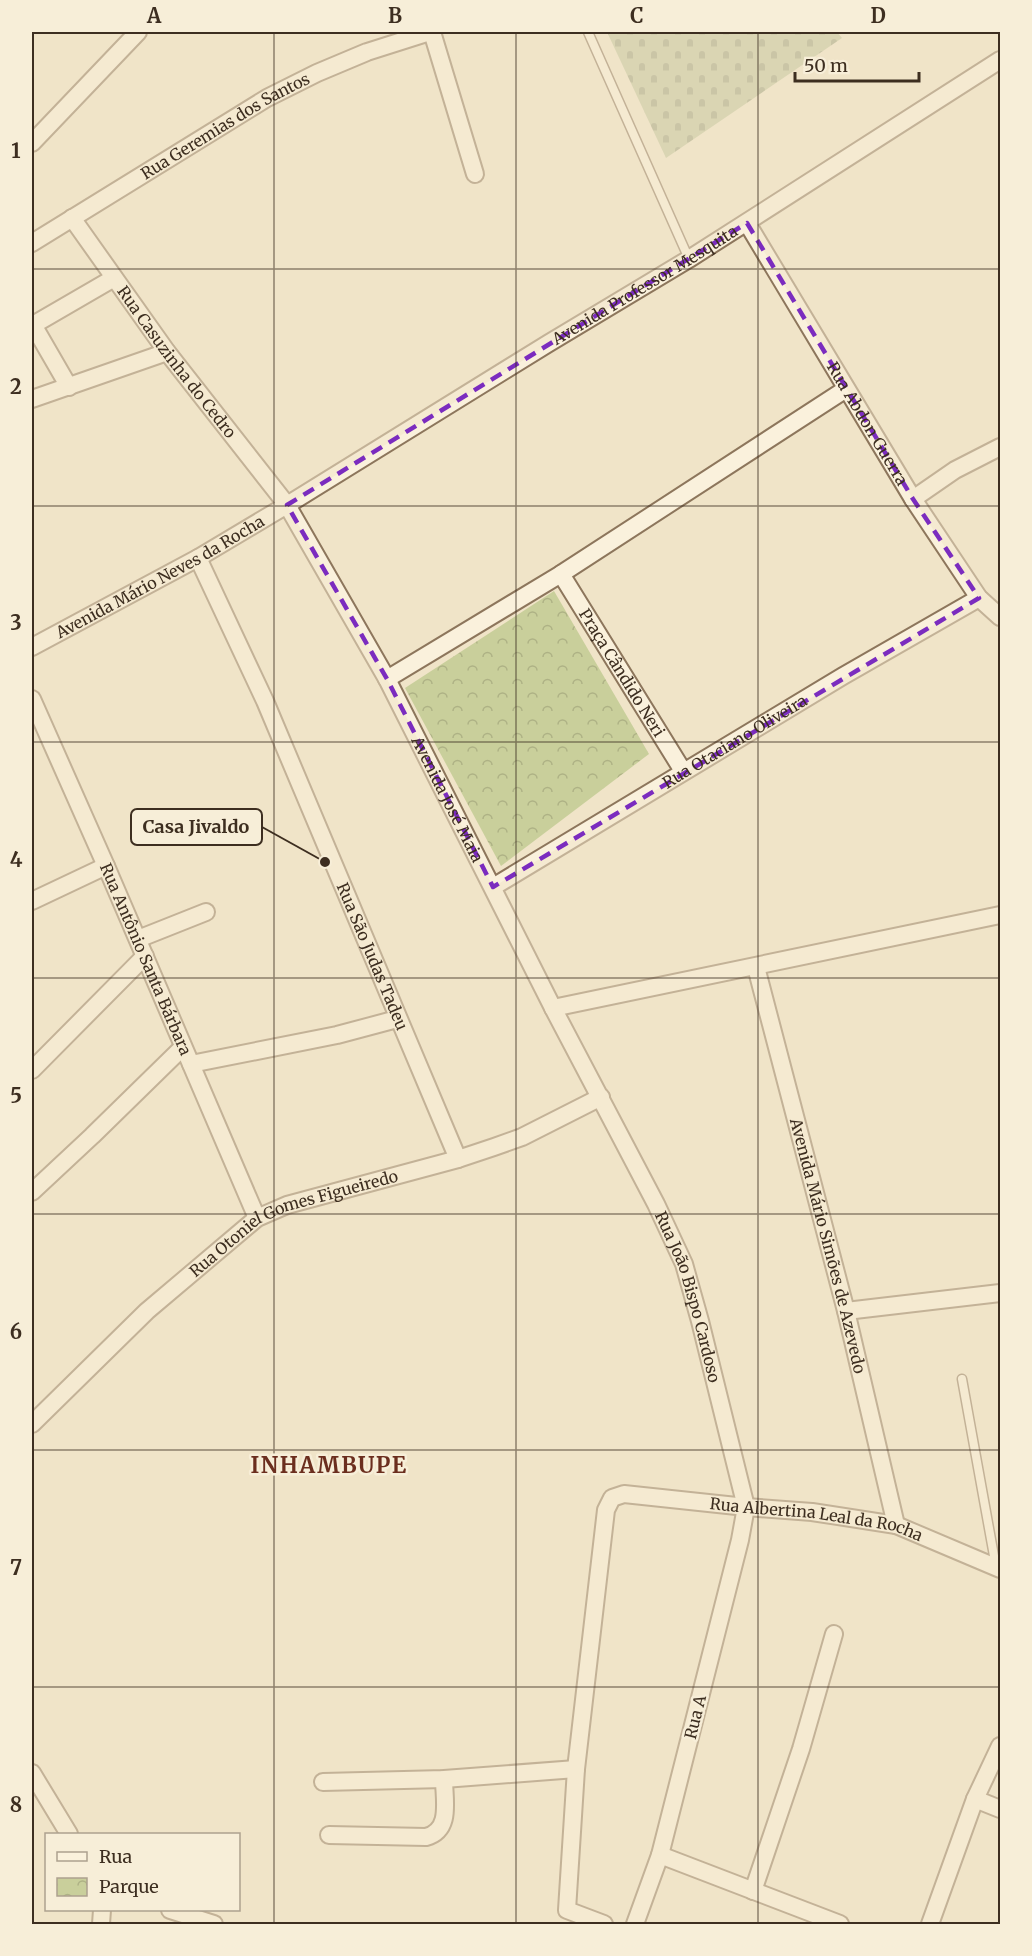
<svg xmlns="http://www.w3.org/2000/svg" width="1032" height="1956" viewBox="0 0 1032 1956" font-family="Merriweather,serif">
	<defs>
		<pattern id="cemetery-stones" width="16" height="16" patternUnits="userSpaceOnUse" patternTransform="scale(1.5)"><rect width="16" height="16" fill="#bfc49a"/><path d="M2 7V4a2 2 0 0 1 4 0v3zM10 15v-3a2 2 0 0 1 4 0v3z" fill="#9ca07d"/></pattern>
		<pattern id="park-crowns" width="20" height="18" patternUnits="userSpaceOnUse" patternTransform="scale(1.5)"><rect width="20" height="18" fill="#c9cf9b"/><path d="M2 6a3 3 0 1 1 6 0M12 15a3 3 0 1 1 6 0" fill="none" stroke="#aeb285"/></pattern>
	</defs>
	<rect width="100%" height="100%" fill="#f0e4c8"/>
	<polygon fill="url(#cemetery-stones)" points="607,32 837,32 842,38 666,158"/>
	<polygon fill="url(#park-crowns)" points="554,591 649,754 501,866 405,688"/>
	<g fill="none" stroke-linecap="round" stroke-linejoin="round">
		<defs>
			<g id="service">
				<polyline points="588,32 689,259"/>
				<polyline points="962,1379 996,1567"/>
			</g>
			<g id="minor">
				<polyline points="432,32 475,174"/>
				<polyline points="32,143 138,32"/>
				<path id="s1" d="M72,218L167,352L287,505L387,679L553,1008L656,1204L684,1264L700,1321L746,1507L740,1540L660,1855L635,1924"/>
				<path id="s2" d="M747,223L913,499L979,598L1000,617"/>
				<path id="s3" d="M32,243L267,98L317,73L367,52L430,32"/>
				<polyline points="32,323 69,387"/>
				<polyline points="33,325 114,278"/>
				<polyline points="32,399 167,352"/>
				<polyline points="913,499 955,470 1000,447"/>
				<path id="s4" d="M198,558L265,701L458,1159"/>
				<path id="s5" d="M561,574L683,771"/>
				<path id="s6" d="M32,647L198,558L287,505L549,343L689,259L1000,60"/>
				<polyline points="387,679 561,574 846,389"/>
				<path id="s7" d="M32,699L106,866L257,1218"/>
				<path id="s8" d="M493,887L843,676L979,598"/>
				<polyline points="32,901 106,866"/>
				<polyline points="138,939 206,912"/>
				<path id="s9" d="M756,967L846,1311L896,1525"/>
				<polyline points="553,1008 1000,915"/>
				<polyline points="191,1064 337,1035 397,1019"/>
				<polyline points="32,1070 145,956"/>
				<polyline points="32,1192 92,1136 183,1047"/>
				<polyline points="846,1311 1000,1293"/>
				<path id="s10" d="M32,1424L147,1311L257,1218L287,1205L458,1159L494,1147L522,1137L601,1097"/>
				<polyline points="32,1773 69,1834"/>
				<polyline points="323,1782 444,1779 576,1769"/>
				<polyline points="975,1799 1000,1809"/>
				<path d="M329,1835L426,1837C452,1830 444,1800 444,1779"/>
				<polyline points="660,1855 840,1924"/>
				<polyline points="753,1891 801,1749 834,1634"/>
				<polyline points="170,1910 214,1924"/>
				<polyline points="101,1924 102,1910"/>
				<path id="s11" d="M604,1924L567,1910L576,1769L606,1510L612,1498L624,1494L746,1507L812,1512L896,1525L1000,1569"/>
				<polyline points="930,1924 975,1799 1000,1746"/>
			</g>
		</defs>
		<use href="#service" stroke="#8d765c" stroke-width="11"/>
		<use href="#minor" stroke="#8d765c" stroke-width="20"/>
		<use href="#service" stroke="#faf1dc" stroke-width="8"/>
		<use href="#minor" stroke="#faf1dc" stroke-width="16"/>
	</g>
	<path d="M0 0H1032V1956H0ZM747,223L913,499L979,598L493,887L387,679L287,505Z" fill="#f0e4c8" fill-opacity=".55" fill-rule="evenodd"/>
	<path fill="none" stroke="#7b2cbf" stroke-width="4.5" stroke-dasharray="12 8" stroke-linejoin="round" d="M747,223L913,499L979,598L493,887L387,679L287,505Z"/>
	<path fill="none" stroke="#3d2e20" stroke-width="1.5" stroke-opacity="0.55" d="M274,32V1924M516,32V1924M758,32V1924M32,269H1000M32,506H1000M32,742H1000M32,978H1000M32,1214H1000M32,1450H1000M32,1687H1000"/>
	<g text-anchor="middle" dominant-baseline="central" stroke-width="5" stroke-linejoin="round" paint-order="stroke">
		<g font-size="16" fill="#3d2e20" stroke="#f7eed8">
			<text stroke="none"><textPath href="#s3" startOffset="226">Rua Geremias dos Santos</textPath></text>
			<text stroke="none"><textPath href="#s6" startOffset="712">Avenida Professor Mesquita</textPath></text>
			<text stroke="none"><textPath href="#s1" startOffset="178">Rua Casuzinha do Cedro</textPath></text>
			<text stroke="none"><textPath href="#s2" startOffset="234">Rua Abdon Guerra</textPath></text>
			<text stroke="none"><textPath href="#s6" startOffset="146">Avenida Mário Neves da Rocha</textPath></text>
			<text stroke="none"><textPath href="#s5" startOffset="116">Praça Cândido Neri</textPath></text>
			<text stroke="none"><textPath href="#s8" startOffset="282">Rua Otaciano Oliveira</textPath></text>
			<text stroke="none"><textPath href="#s1" startOffset="694">Avenida José Maia</textPath></text>
			<text stroke="none"><textPath href="#s4" startOffset="435">Rua São Judas Tadeu</textPath></text>
			<text stroke="none"><textPath href="#s7" startOffset="284">Rua Antônio Santa Bárbara</textPath></text>
			<text stroke="none"><textPath href="#s10" startOffset="336">Rua Otoniel Gomes Figueiredo</textPath></text>
			<text stroke="none"><textPath href="#s9" startOffset="288">Avenida Mário Simões de Azevedo</textPath></text>
			<text stroke="none"><textPath href="#s1" startOffset="1248">Rua João Bispo Cardoso</textPath></text>
			<text stroke="none"><textPath href="#s11" startOffset="662">Rua Albertina Leal da Rocha</textPath></text>
			<text transform="translate(695 1717) rotate(-76)">Rua A</text>
		</g>
		<g font-size="22" font-weight="bold" letter-spacing="1.5" fill="#6b2e1e" stroke="#f7eed8">
			<text x="329" y="1465">INHAMBUPE</text>
		</g>
	</g>
	<path fill="none" stroke="#3d2e20" stroke-width="2" d="M325 862L262 827"/>
	<circle fill="#3d2e20" stroke="#f7eed8" stroke-width="2" cx="325" cy="862" r="6"/>
	<rect fill="#f7eed8" stroke="#3d2e20" stroke-width="2" x="131" y="809" width="131" height="36" rx="6"/>
	<g font-size="18" text-anchor="middle" font-weight="bold" fill="#3d2e20">
		<text x="196" y="833">Casa Jivaldo</text>
	</g>
	<rect width="1032" height="1956" fill="none" stroke="#f7eed8" stroke-width="66"/>
	<rect x="45" y="1833" width="195" height="78" fill="#f7eed8" stroke="#ada18e" stroke-width="1.5"/>
	<rect x="57" y="1852" width="30" height="9" fill="#faf1dc" stroke="#ada18e" stroke-width="1.5"/>
	<text x="99" y="1863" font-size="18" fill="#3d2e20">Rua</text>
	<rect x="57" y="1878" width="30" height="18" fill="url(#park-crowns)" stroke="#ada18e" stroke-width="1.5"/>
	<text x="99" y="1893" font-size="18" fill="#3d2e20">Parque</text>
	<path d="M795 72v9h124v-9" fill="none" stroke="#3d2e20" stroke-width="3"/>
	<text x="804" y="72" font-size="18" fill="#3d2e20" stroke="#f7eed8" stroke-width="4.5" paint-order="stroke">50 m</text>
	<rect x="33" y="33" width="966" height="1890" fill="none" stroke="#3d2e20" stroke-width="2"/>
	<g font-size="20" text-anchor="middle" font-weight="bold" fill="#3d2e20">
		<text x="154" y="23">A</text>
		<text x="395" y="23">B</text>
		<text x="637" y="23">C</text>
		<text x="878" y="23">D</text>
		<text x="16" y="158">1</text>
		<text x="16" y="394">2</text>
		<text x="16" y="630">3</text>
		<text x="16" y="867">4</text>
		<text x="16" y="1103">5</text>
		<text x="16" y="1339">6</text>
		<text x="16" y="1575">7</text>
		<text x="16" y="1812">8</text>
	</g>
</svg>
